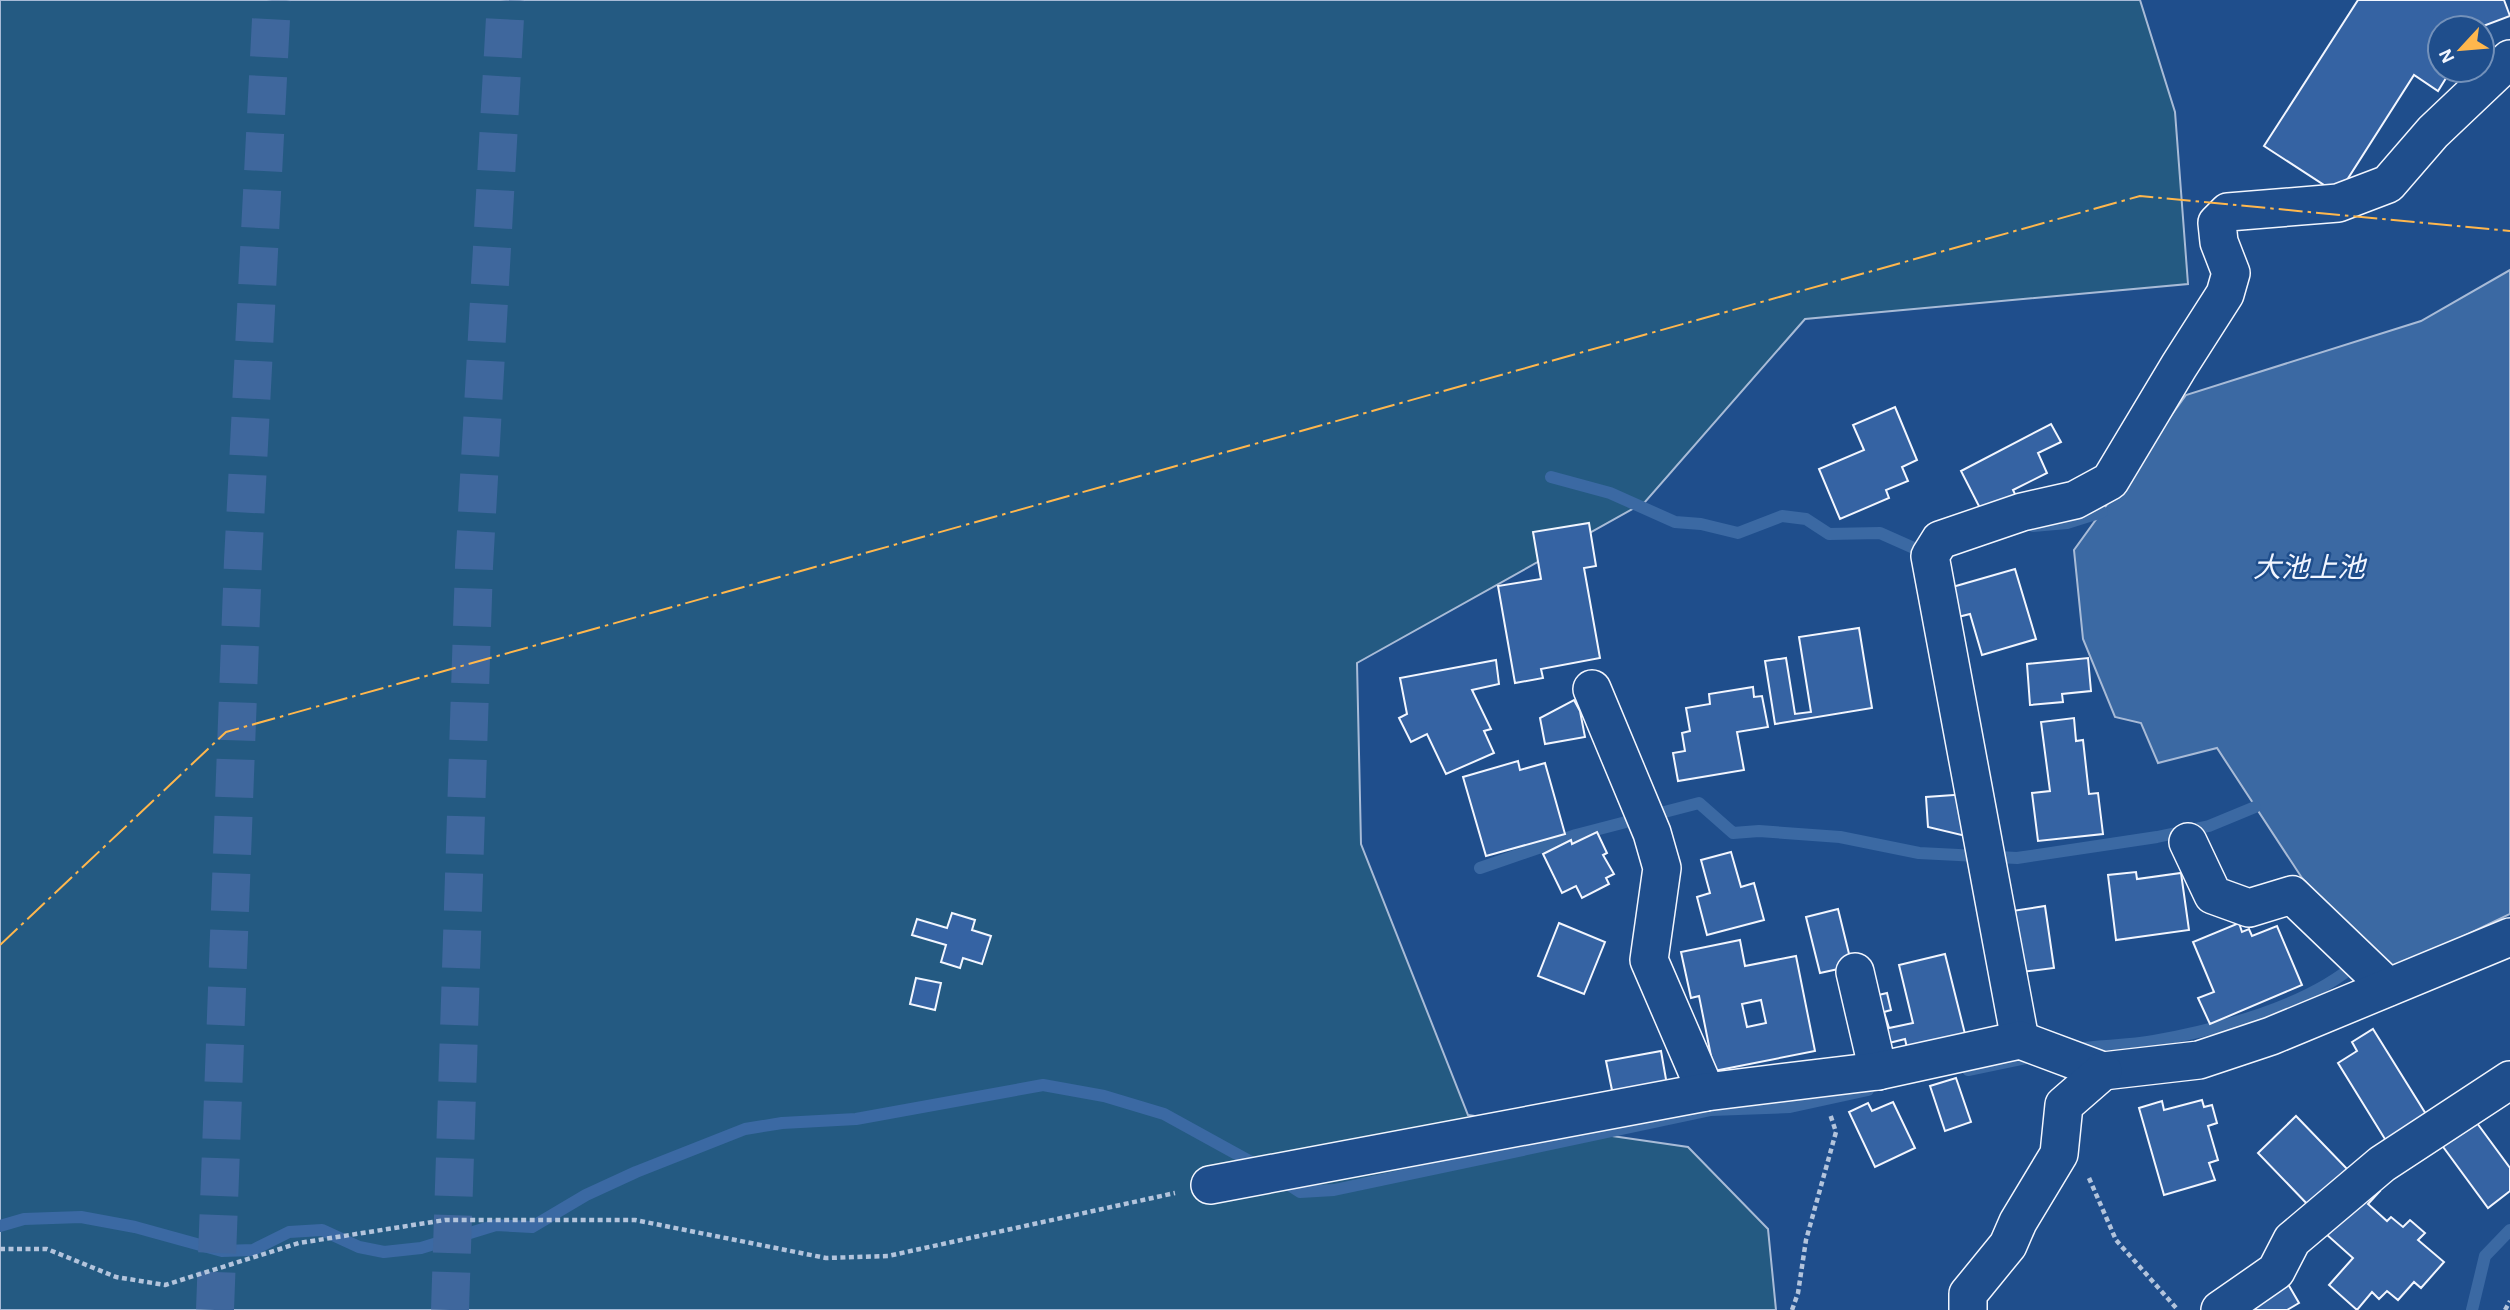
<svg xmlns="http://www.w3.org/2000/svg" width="2510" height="1310" viewBox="0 0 2510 1310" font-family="'Alegreya Sans','Noto Sans JP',sans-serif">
	<rect width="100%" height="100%" fill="#1f4e8c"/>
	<polygon fill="#245a82" stroke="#a8bbd7" stroke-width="2" points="0,0 2140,0 2175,112 2188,284 1805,319 1645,502 1357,663 1361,844 1468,1115 1688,1147 1768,1229 1776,1310 0,1310"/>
	<polygon fill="#3b69a3" stroke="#a8bbd7" stroke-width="2" points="2510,270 2510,914 2389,972 2302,878 2217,748 2158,763 2141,723 2115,717 2083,639 2074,550 2186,395 2421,321"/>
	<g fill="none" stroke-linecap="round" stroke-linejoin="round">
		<g stroke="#3b69a3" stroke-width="12">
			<polyline points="1551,477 1610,493 1675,522 1701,524 1738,533 1782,516 1806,519 1829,534 1880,533 1916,549 1928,550"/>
			<polyline points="2033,526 2067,523 2102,512"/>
			<polyline points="1480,868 1576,835 1699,803 1733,833 1759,831 1840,837 1919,853 2017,858 2157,837 2209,826 2255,807"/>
			<path d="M2074,1049C2101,1045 2128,1046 2154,1041C2220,1029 2307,1006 2357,963"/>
			<polyline points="1968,1070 2036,1056"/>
			<polyline points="1280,1179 1300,1192 1334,1190 1711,1110 1790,1107 1868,1090"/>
			<polyline points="0,1226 24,1219 81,1217 135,1227 222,1251 253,1250 289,1232 322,1230 359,1247 384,1252 421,1248 496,1225 532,1227 586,1195 636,1172 745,1129 782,1123 856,1119 1043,1085 1104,1096 1164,1114 1262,1168"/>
			<polyline points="2472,1310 2485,1256 2510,1230"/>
		</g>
	</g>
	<g fill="#3563a3" stroke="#f2f6ff" stroke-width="2" fill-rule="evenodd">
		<polygon points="2358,0 2504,0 2510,16 2478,28 2440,28 2440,70 2451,70 2438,91 2414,75 2338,194 2264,146"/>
		<polygon points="1895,407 1917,460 1902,467 1908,481 1886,490 1889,498 1840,519 1819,469 1864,450 1853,425"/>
		<polygon points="2051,424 2061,442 2038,453 2047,473 2013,490 2016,496 1983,514 1961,471"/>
		<polygon points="1589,523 1596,566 1584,568 1600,658 1541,669 1543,678 1515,683 1498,586 1541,579 1533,532"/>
		<polygon points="2015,569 2036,639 1982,655 1970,614 1958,617 1949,588"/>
		<polygon points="1859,628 1872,708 1775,724 1765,661 1786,658 1795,714 1811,712 1799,637"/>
		<polygon points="2088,658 2091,691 2062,694 2063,702 2030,705 2027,664"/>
		<polygon points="1496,660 1499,684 1472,690 1491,729 1484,731 1494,753 1446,774 1427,734 1411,742 1399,718 1407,714 1400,678"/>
		<polygon points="1753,687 1754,697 1762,696 1768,727 1737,732 1744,770 1678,781 1673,753 1685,751 1682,733 1690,731 1686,708 1710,704 1709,694"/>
		<polygon points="1574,700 1580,711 1585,737 1545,744 1540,718"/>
		<polygon points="2074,718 2076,741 2083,740 2089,794 2098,793 2103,834 2038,841 2032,793 2050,791 2041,722"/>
		<polygon points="1518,761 1520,770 1545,763 1565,834 1486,856 1463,777"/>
		<polygon points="1968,794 1974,838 1928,827 1926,797"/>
		<polygon points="1597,832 1607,853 1603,855 1614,874 1606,878 1609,884 1582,898 1576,886 1562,893 1543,854 1571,840 1572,844"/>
		<polygon points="1731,852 1741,887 1754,883 1764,920 1707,935 1697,897 1710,893 1701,860"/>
		<polygon points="2136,872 2137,879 2181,873 2189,930 2116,940 2108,875"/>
		<polygon points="2045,906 2054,968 2021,972 2012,911"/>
		<polygon points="1838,909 1852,966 1820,973 1806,917"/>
		<polygon points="952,913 975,920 972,930 991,936 982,964 963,958 960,968 941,962 946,945 912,935 917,919 947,928"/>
		<polygon points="1559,923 1605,942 1584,994 1538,976"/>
		<polygon points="2239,923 2242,932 2249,929 2252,936 2277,926 2302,985 2210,1024 2198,998 2214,992 2193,942"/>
		<path d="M1740,940L1745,966L1796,956L1815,1051L1714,1071L1699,996L1691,998L1681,952ZM1761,1000L1766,1023L1747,1027L1742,1004Z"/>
		<polygon points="1945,954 1965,1034 1907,1048 1905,1039 1881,1045 1870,997 1887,993 1891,1010 1884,1012 1889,1028 1913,1023 1899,965"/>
		<polygon points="916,978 941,983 935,1010 910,1004"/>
		<polygon points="2373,1029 2429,1119 2388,1144 2338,1063 2357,1051 2352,1042"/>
		<polygon points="1661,1051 1667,1085 1613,1095 1606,1061"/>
		<polygon points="1956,1078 1971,1122 1945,1131 1930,1086"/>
		<polygon points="2202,1100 2204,1107 2212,1105 2217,1123 2208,1126 2218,1160 2209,1163 2215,1180 2164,1195 2139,1108 2162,1101 2164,1110"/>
		<polygon points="1893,1102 1915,1148 1875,1167 1849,1112 1868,1103 1872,1111"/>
		<polygon points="2296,1116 2349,1171 2311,1208 2258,1153"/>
		<polygon points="2474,1119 2510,1168 2510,1191 2488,1208 2441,1144"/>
		<polygon points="2372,1183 2380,1191 2368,1204 2387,1221 2391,1217 2403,1227 2410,1220 2425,1233 2418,1240 2444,1262 2421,1288 2414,1282 2398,1300 2387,1291 2379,1299 2372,1292 2357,1310 2329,1285 2353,1258 2326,1234"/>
		<polygon points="2288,1284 2299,1303 2287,1310 2246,1310"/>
	</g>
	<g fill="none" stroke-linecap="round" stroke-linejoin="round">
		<g stroke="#3f679d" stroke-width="38" stroke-dasharray="38 19" stroke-linecap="butt">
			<polyline points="215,1310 243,561 272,0"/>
			<polyline points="450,1310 474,566 506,0"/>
		</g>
		<defs>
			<g id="street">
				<polyline points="1592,689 1652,833 1662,868 1649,960 1706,1092"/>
				<polyline points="2188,842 2213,895 2249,908 2292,895 2388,987"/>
				<polyline points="1855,972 1878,1071"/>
				<polyline points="2020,1040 1930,556 1940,540 2022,512 2075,500 2110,481 2179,366 2225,294 2231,273 2219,242 2217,223 2228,212 2338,203 2388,184 2433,132 2510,59"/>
				<polyline points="1210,1185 1706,1092 1878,1071 2020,1040 2103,1071 2199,1060 2271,1036 2510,937"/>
				<polyline points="1968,1310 1968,1294 2008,1245 2018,1222 2059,1154 2064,1105 2103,1071"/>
				<polyline points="2220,1310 2276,1271 2292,1240 2382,1164 2510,1080"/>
			</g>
		</defs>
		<use href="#street" stroke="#f2f6ff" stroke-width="40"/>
		<g stroke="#b3c4dc" stroke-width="4.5" stroke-dasharray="5 3.5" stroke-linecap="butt">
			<polyline points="2089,1178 2116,1240 2178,1310"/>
			<polyline points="0,1249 47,1249 116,1277 165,1285 299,1243 445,1220 635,1220 826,1258 888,1256 1175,1193"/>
			<polyline points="1792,1310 1798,1293 1806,1240 1836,1132 1830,1114"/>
			<polyline points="2505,1310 2510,1301"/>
		</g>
		<use href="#street" stroke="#1f4e8c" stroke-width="37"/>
		<polyline stroke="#ffb74d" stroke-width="2" stroke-dasharray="24 5 3.5 5" stroke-linecap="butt" points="0,945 226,732 2140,196 2510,231"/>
	</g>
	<g text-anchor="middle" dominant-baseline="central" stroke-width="5" stroke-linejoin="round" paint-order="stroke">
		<g font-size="28" font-style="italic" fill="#f2f6ff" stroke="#1f4e8c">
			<text x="2309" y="569">大池上池</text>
		</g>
	</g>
	<g transform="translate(2461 49) rotate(244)"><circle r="33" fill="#1f4e8c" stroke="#7391ba" stroke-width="2"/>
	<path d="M0-5L12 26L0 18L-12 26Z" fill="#ffb74d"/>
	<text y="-10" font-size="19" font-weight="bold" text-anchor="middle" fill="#f2f6ff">N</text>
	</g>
</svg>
